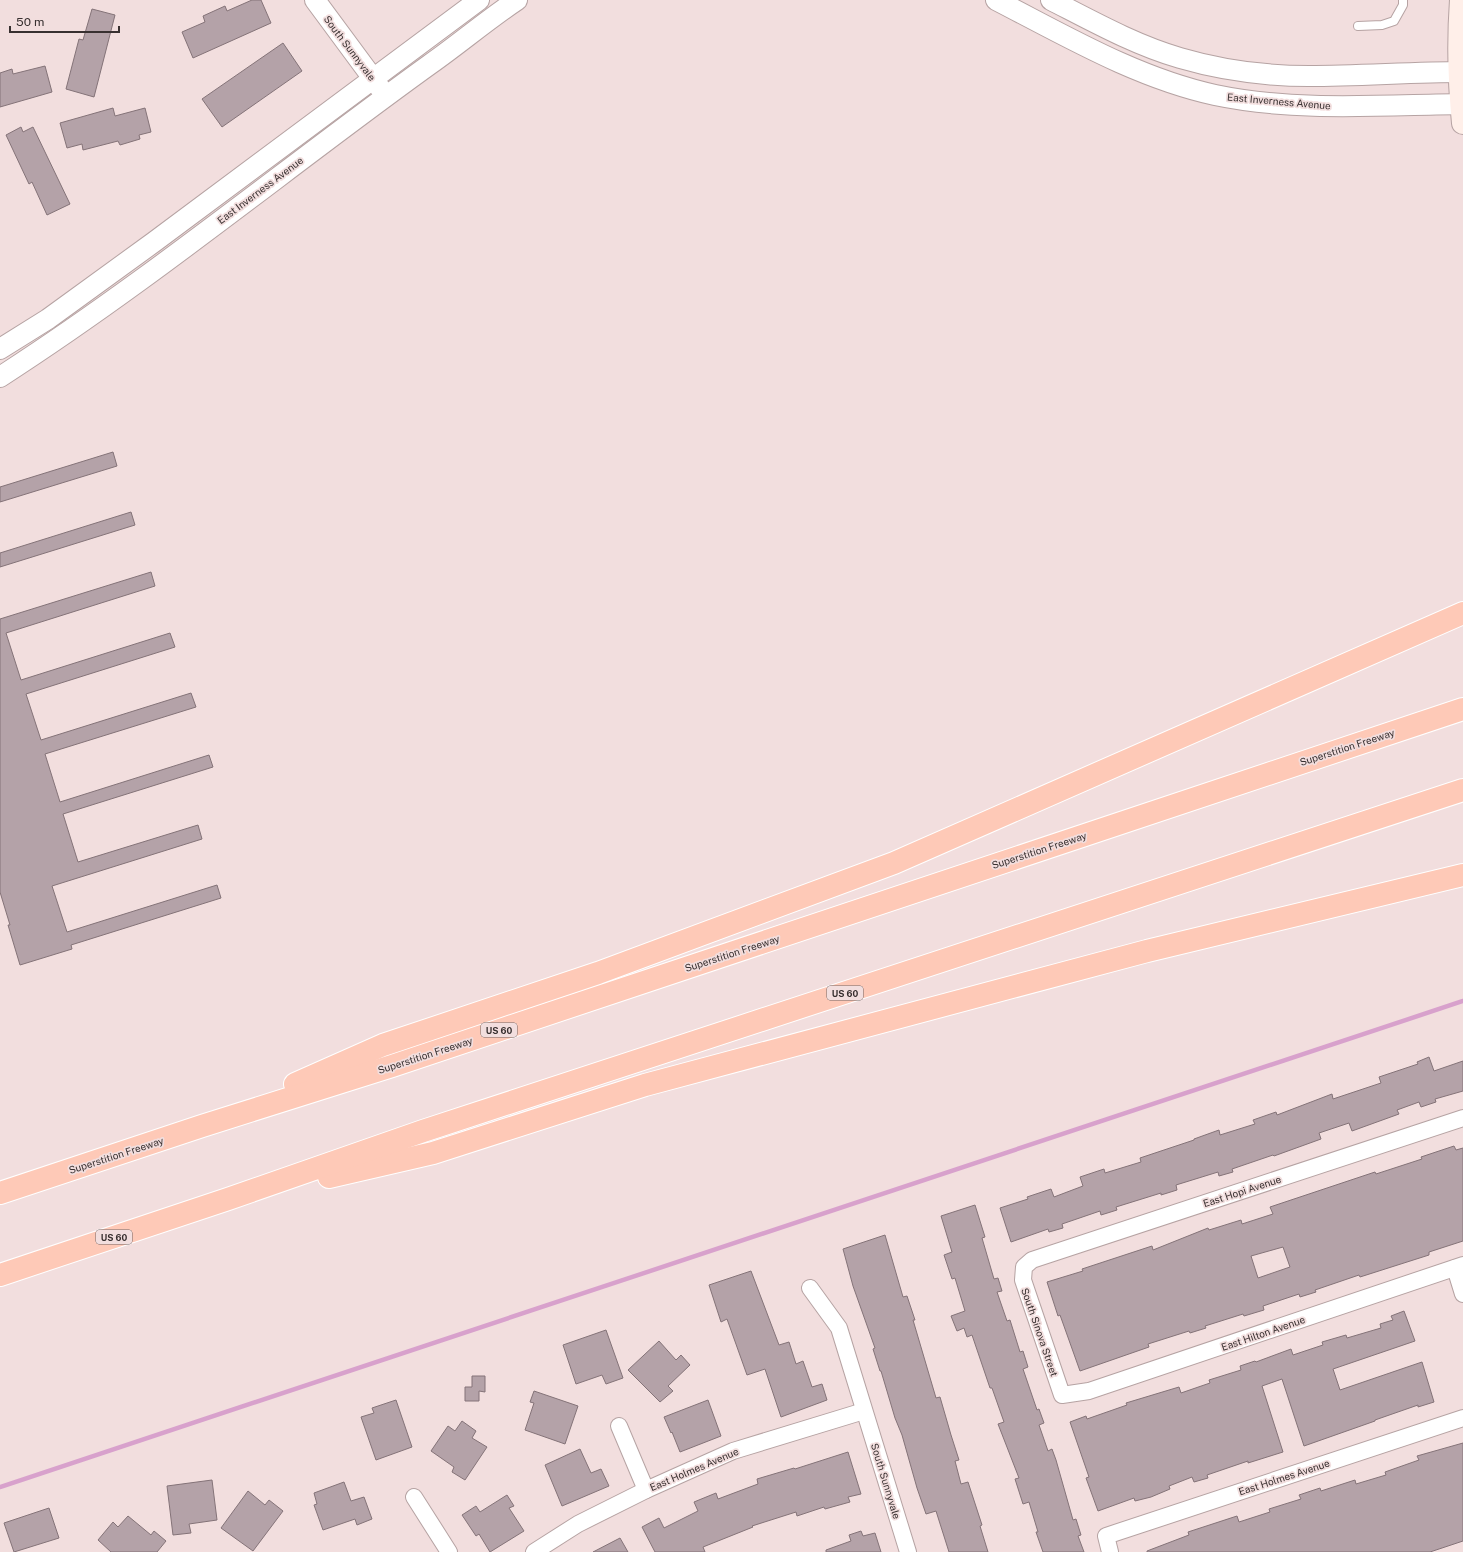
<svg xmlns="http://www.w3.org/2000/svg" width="1463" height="1552" viewBox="0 0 1463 1552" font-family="'Public Sans',sans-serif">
	<rect width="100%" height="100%" fill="#f2dede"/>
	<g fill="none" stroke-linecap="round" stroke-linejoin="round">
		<polyline stroke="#d8a1cc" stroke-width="4.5" points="0,1487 1463,1001"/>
	</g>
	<g fill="#b4a2a8" stroke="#847378" fill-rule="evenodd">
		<polygon points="252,0 261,0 271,23 193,58 182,32 205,22 203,16 225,6 227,11"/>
		<polygon points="92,9 115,15 94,97 66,89 79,39 83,40"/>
		<polygon points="283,43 302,71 222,127 202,99"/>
		<polygon points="45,66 52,92 0,107 0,73 12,69 13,74"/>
		<polygon points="113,108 115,116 145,108 151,132 139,135 140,139 120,145 118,141 83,150 82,144 67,148 60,123"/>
		<polygon points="21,127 23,132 33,127 70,204 47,215 32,182 29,184 6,135"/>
		<polygon points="113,452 117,466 0,502 0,487"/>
		<polygon points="131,512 135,525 0,567 0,553"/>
		<polygon points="151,572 155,586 6,633 21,680 170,633 175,647 26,694 41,740 191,693 196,707 45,754 60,802 209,755 213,767 63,814 78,862 198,825 202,839 52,886 67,932 217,885 221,898 71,945 72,949 20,965 8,925 10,925 0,892 0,619"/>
		<polygon points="1429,1057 1434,1071 1463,1061 1463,1091 1435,1099 1436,1102 1421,1107 1419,1102 1397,1110 1399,1114 1352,1131 1349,1123 1319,1133 1321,1139 1274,1156 1273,1155 1232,1169 1233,1172 1219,1176 1218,1172 1176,1185 1177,1190 1161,1195 1161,1193 1116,1207 1117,1210 1101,1215 1100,1211 1062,1224 1063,1228 1049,1232 1048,1229 1011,1242 1000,1208 1028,1199 1027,1197 1051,1189 1054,1197 1083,1186 1080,1177 1104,1169 1105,1173 1141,1162 1140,1158 1194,1140 1194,1139 1219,1130 1220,1135 1255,1124 1253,1120 1276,1112 1277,1115 1332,1094 1333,1099 1381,1083 1379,1077 1418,1064 1417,1062"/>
		<path d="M1454,1146L1456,1150L1463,1148V1241L1429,1252V1255L1360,1277L1359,1275L1315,1290L1316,1292L1300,1297L1299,1294L1263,1306L1264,1310L1244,1316L1243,1314L1205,1326L1206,1328L1190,1333L1189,1331L1148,1344L1149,1347L1080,1371L1060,1315L1058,1316L1047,1282L1083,1271L1082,1269L1152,1246L1153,1250L1208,1228L1209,1230L1241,1220L1242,1224L1273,1214L1270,1207L1375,1172L1376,1174L1422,1159L1421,1157ZM1283,1247L1290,1267L1258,1278L1251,1256Z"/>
		<polygon points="975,1205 985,1237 982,1238 994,1279 998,1278 1002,1291 997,1292 1007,1321 1010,1320 1020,1352 1023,1351 1028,1367 1023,1369 1037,1410 1039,1409 1044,1423 1039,1425 1048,1451 1052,1449 1056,1460 1073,1520 1076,1519 1081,1535 1078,1536 1084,1552 1043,1552 1036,1532 1038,1532 1029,1502 1023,1504 1015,1479 1019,1478 998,1424 1004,1422 992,1388 990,1388 972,1335 967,1337 964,1328 957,1331 951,1316 965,1311 955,1278 952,1279 944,1255 952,1252 941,1216"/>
		<polygon points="885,1235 903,1297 907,1296 915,1320 913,1320 936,1398 940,1397 951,1435 959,1460 955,1461 961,1484 968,1482 982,1525 980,1526 988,1552 949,1552 936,1511 926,1514 917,1488 902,1435 895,1418 881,1371 880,1371 873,1349 875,1348 853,1286 843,1249"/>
		<polygon points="751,1271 779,1345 789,1342 796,1364 803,1361 812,1387 822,1384 827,1400 781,1417 765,1369 747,1375 727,1319 721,1322 709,1285"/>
		<polygon points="1404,1311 1415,1341 1333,1369 1340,1390 1422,1362 1434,1402 1418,1407 1418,1405 1375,1420 1375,1421 1304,1446 1282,1379 1262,1386 1283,1452 1248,1463 1248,1461 1207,1475 1208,1478 1194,1482 1192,1477 1169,1486 1170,1489 1151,1497 1135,1501 1134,1498 1098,1511 1086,1478 1089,1477 1070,1422 1086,1416 1087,1419 1127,1405 1126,1403 1179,1387 1181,1393 1210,1383 1209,1380 1241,1370 1240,1366 1255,1361 1256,1362 1291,1349 1293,1355 1323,1345 1322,1342 1346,1335 1347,1338 1381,1328 1380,1324 1393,1320 1391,1316"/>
		<polygon points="606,1330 623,1378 606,1384 602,1375 576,1384 563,1345"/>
		<polygon points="659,1341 676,1360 681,1355 690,1365 668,1386 673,1391 660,1402 628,1370"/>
		<polygon points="472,1376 485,1376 485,1392 479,1391 479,1401 465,1401 465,1387 472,1387"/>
		<polygon points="534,1391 578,1406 565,1444 525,1430 534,1403 530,1402"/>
		<polygon points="396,1400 412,1447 376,1460 361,1417 374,1413 372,1408"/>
		<polygon points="708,1400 721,1436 680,1452 672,1432 671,1433 664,1417"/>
		<polygon points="462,1421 476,1431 472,1438 487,1447 465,1480 452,1472 454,1467 431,1451 448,1426 455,1431"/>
		<polygon points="1463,1443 1463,1541 1430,1552 1147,1552 1147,1551 1189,1535 1188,1532 1237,1516 1239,1522 1270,1512 1269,1509 1301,1499 1299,1495 1320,1488 1321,1491 1355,1480 1356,1484 1386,1475 1385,1472 1419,1460 1417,1456"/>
		<polygon points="580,1449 591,1473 601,1469 609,1486 562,1506 545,1465"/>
		<polygon points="848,1452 861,1494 848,1497 850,1502 825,1509 824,1507 797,1516 796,1512 752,1526 753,1527 703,1547 705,1552 655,1552 642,1527 659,1518 664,1528 698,1511 694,1502 716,1493 718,1499 758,1484 757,1479 794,1468 795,1469"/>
		<polygon points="212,1480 217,1520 189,1524 191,1533 173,1535 167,1486"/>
		<polygon points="344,1482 351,1501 364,1497 372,1519 357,1525 355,1519 323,1530 314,1505 317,1504 314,1493"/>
		<polygon points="248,1491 265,1505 269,1500 283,1511 253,1551 221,1528"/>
		<polygon points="507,1495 514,1506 509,1508 524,1531 490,1552 479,1534 476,1536 462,1515 476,1506 480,1512"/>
		<polygon points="49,1508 59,1538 14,1552 4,1523"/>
		<polygon points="128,1516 151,1535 154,1531 166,1541 157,1552 111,1552 98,1540 113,1522 118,1527"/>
		<polygon points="861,1531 863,1536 875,1533 881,1552 826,1552 826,1550 851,1541 849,1535"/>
		<polygon points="620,1538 628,1552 593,1552"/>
	</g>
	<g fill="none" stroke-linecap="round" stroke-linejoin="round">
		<defs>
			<polyline id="service" points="1358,26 1382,25 1394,21 1403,5 1403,0"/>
			<g id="minor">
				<polyline points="1463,1118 1032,1260 1024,1267 1023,1280 1062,1395 1089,1391 1463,1265"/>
				<polyline points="1455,1268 1463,1294"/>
				<polyline points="810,1288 839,1328 908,1552"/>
				<polyline points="619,1426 646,1490"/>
				<polyline points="414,1497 449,1552"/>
				<polyline points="534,1552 578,1524 646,1490 733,1451 864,1411"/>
				<polyline points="1110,1552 1106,1536 1463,1418"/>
			</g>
			<g id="tertiary">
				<polyline points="315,0 380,88"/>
				<path d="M996,0C1066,36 1137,78 1215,95C1296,112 1381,105 1463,104"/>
				<path d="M1051,0C1092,21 1135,45 1180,58C1221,70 1266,76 1309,76C1360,76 1412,72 1463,72"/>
				<polyline points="0,349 48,319 154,242 479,0"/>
				<path d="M0,377C149,281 286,168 429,65C459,44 487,20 517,0"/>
			</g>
			<path id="secondary" d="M1461,0C1458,41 1459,82 1463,123"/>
			<g id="motorway">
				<polyline points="295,1084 383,1045 598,973 894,863 1463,613"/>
				<polyline points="329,1177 433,1153 645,1085 1147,951 1463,875"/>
				<polyline points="0,1193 202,1126 392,1066 1463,709"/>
				<polyline points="0,1275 228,1199 423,1131 1463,790"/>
			</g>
		</defs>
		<use href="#service" stroke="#b6a3a3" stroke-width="10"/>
		<use href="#minor" stroke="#b6a3a3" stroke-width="18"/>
		<use href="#tertiary" stroke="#b6a3a3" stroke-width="22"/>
		<use href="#secondary" stroke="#b6a3a3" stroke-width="24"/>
		<use href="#motorway" stroke="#fff" stroke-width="24"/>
		<use href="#service" stroke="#fff" stroke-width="8"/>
		<use href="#minor" stroke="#fff" stroke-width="16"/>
		<use href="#tertiary" stroke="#fff" stroke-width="20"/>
		<use href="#secondary" stroke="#ffefe9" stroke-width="22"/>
		<use href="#motorway" stroke="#fec9b7" stroke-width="22"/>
	</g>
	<g text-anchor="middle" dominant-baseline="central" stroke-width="3.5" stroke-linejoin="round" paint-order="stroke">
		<g fill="#f2dede" stroke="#706464" stroke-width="1">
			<rect x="827" y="986" width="36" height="14" rx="3"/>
			<rect x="481" y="1023" width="36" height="14" rx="3"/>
			<rect x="96" y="1230" width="36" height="14" rx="3"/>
		</g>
		<g font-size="9" font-weight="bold" fill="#383030">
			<text x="845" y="993">US 60</text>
			<text x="499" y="1030">US 60</text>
			<text x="114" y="1237">US 60</text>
		</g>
		<g font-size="10" fill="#383030" stroke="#f2dede">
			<text transform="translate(350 48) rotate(53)">South Sunnyvale</text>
			<text transform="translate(1279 101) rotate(5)">East Inverness Avenue</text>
			<text transform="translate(260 190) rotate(-37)">East Inverness Avenue</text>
			<text transform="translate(1347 747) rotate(-18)">Superstition Freeway</text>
			<text transform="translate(1039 850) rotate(-18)">Superstition Freeway</text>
			<text transform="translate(732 953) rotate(-18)">Superstition Freeway</text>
			<text transform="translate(425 1055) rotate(-18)">Superstition Freeway</text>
			<text transform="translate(116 1155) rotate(-18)">Superstition Freeway</text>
			<text transform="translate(1242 1191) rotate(-18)">East Hopi Avenue</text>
			<text transform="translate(1040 1332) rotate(71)">South Sinova Street</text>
			<text transform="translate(1263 1333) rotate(-19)">East Hilton Avenue</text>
			<text transform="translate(694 1469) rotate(-23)">East Holmes Avenue</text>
			<text transform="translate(1284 1477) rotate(-18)">East Holmes Avenue</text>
			<text transform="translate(886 1481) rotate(73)">South Sunnyvale</text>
		</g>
	</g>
	<path d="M10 26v6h109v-6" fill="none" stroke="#383030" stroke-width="2"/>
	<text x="16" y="26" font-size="12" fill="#383030" stroke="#f2dede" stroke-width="3" paint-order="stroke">50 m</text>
</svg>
